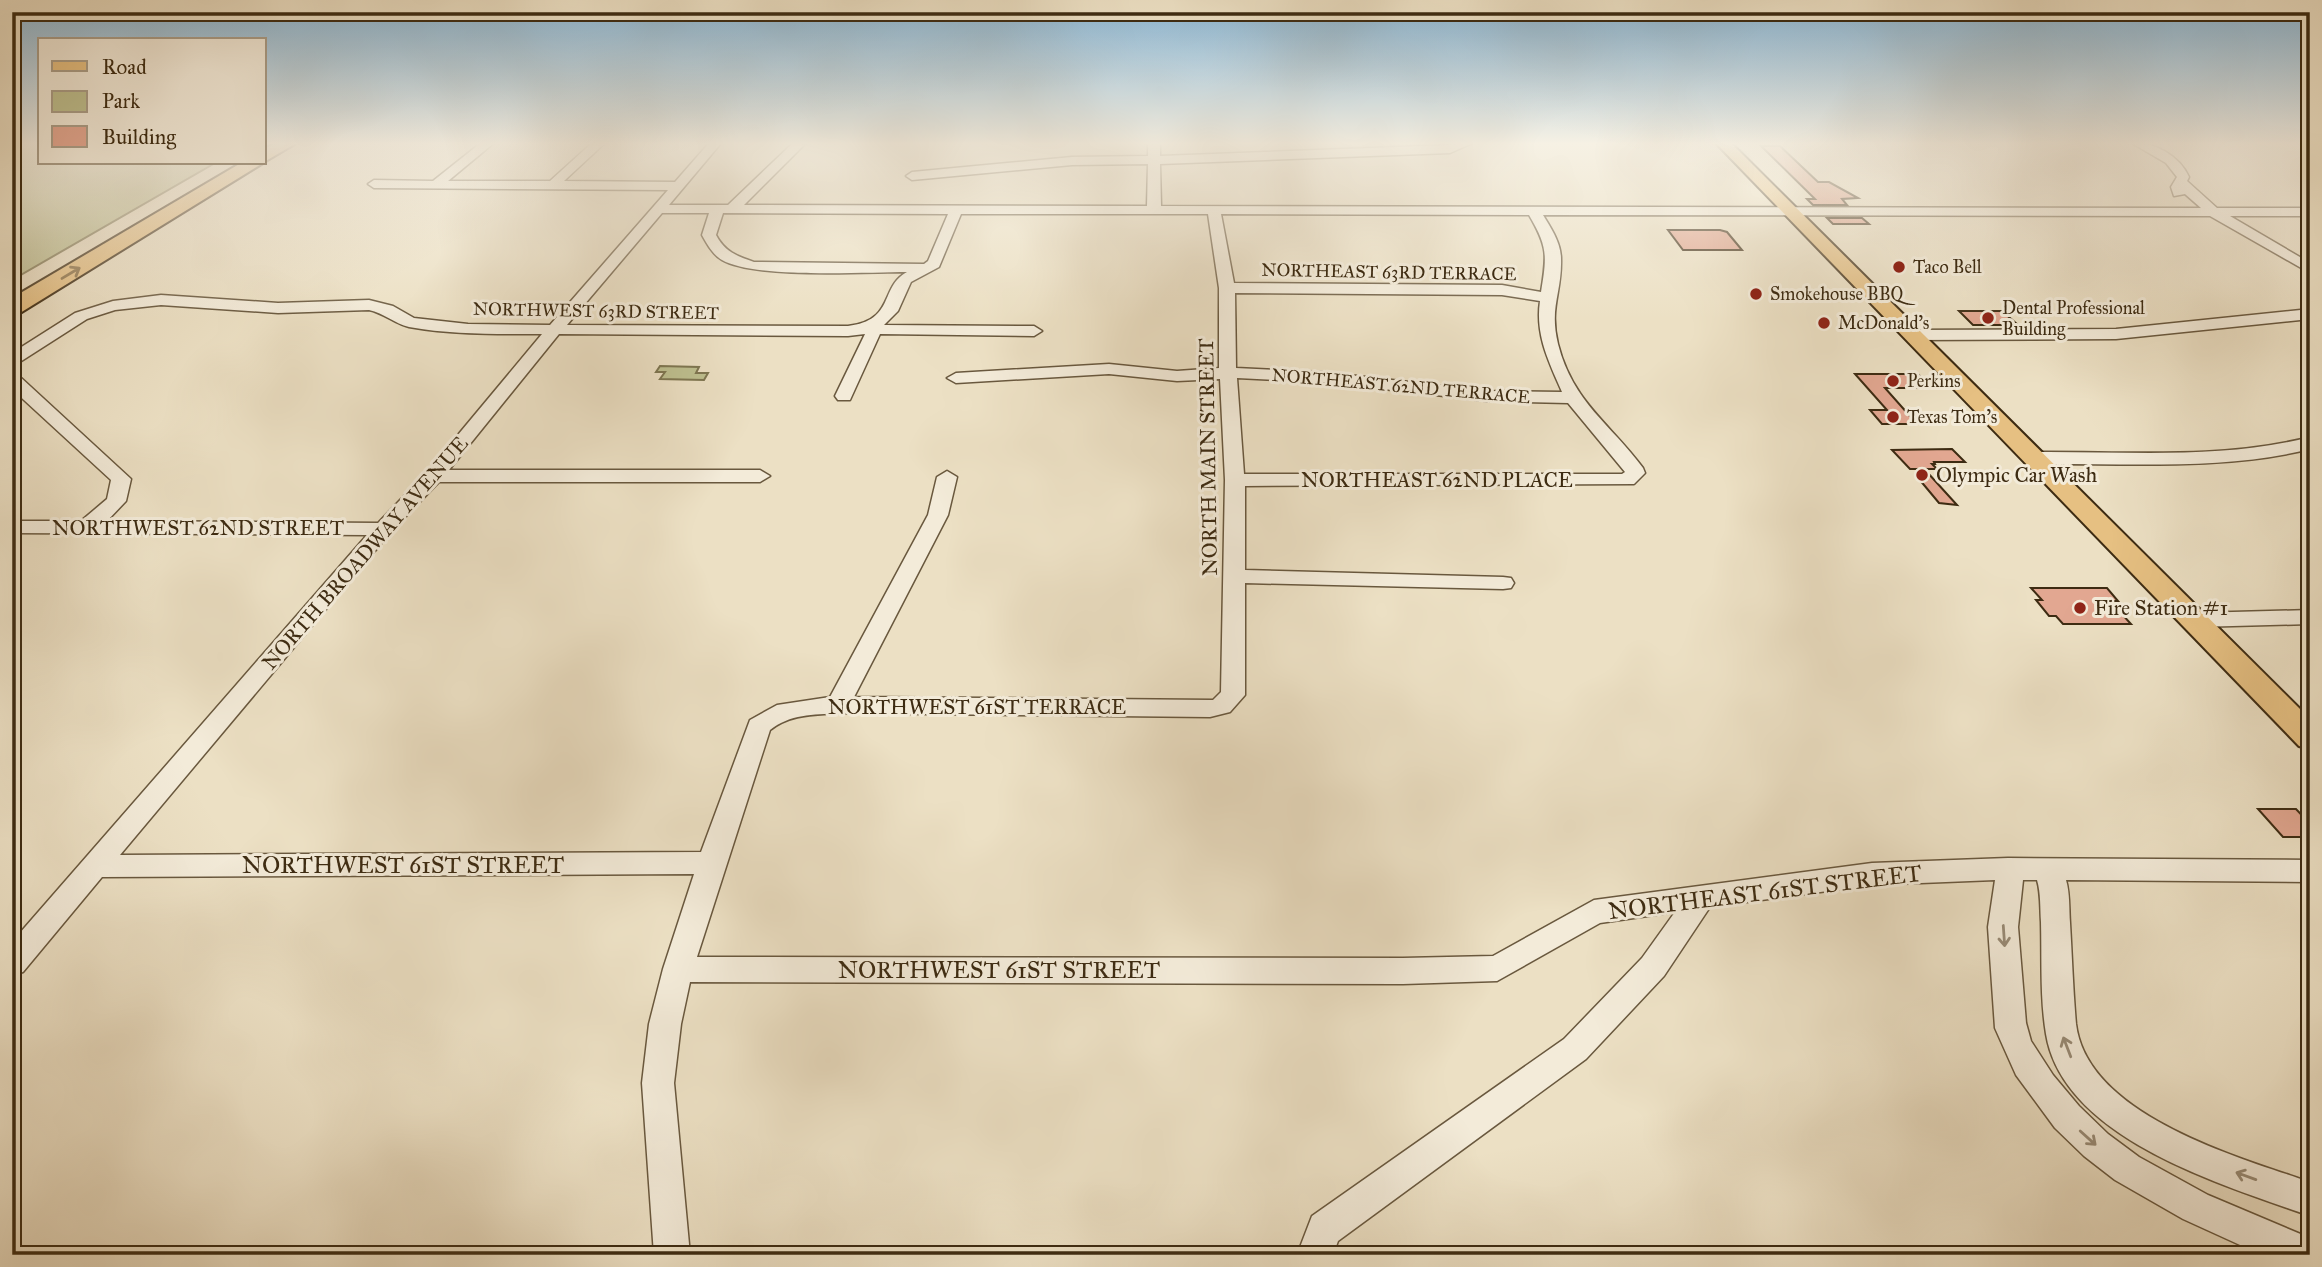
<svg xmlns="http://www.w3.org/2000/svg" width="2322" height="1267" viewBox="0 0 2322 1267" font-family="'IM FELL Great Primer',serif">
	<rect width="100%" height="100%" fill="#ece0c4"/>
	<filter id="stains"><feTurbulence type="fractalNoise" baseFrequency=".00286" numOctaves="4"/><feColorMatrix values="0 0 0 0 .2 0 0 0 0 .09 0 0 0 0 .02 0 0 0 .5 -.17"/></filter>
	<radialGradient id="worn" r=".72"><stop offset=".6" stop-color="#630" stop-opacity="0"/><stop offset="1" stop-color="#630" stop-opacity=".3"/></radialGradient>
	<g fill="#bec090" stroke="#7e7651" stroke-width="2">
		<polygon points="12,142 40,142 40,163 215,163 12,280"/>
		<polygon points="660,366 699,367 696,373 708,373 704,380 660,379 665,372 656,372"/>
	</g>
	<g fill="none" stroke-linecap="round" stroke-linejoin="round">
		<polyline stroke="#768179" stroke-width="2.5" points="12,143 17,142"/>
	</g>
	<g fill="#e2a791" stroke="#3d2b12" stroke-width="2">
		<polygon points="1761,146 1780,146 1818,182 1829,182 1858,198 1842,199 1847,205 1813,205 1807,199 1815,199"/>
		<polygon points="1827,218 1862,218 1869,224 1833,224"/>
		<polygon points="1668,230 1720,230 1727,232 1742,250 1683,250"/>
		<polygon points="1959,311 2002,311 2018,325 1973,325"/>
		<polygon points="1855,374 1918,374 1931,388 1885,388 1917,424 1882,424 1870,410 1887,410"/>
		<polygon points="1952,449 1965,462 1934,462 1935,464 1932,464 1937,469 1910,469 1892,450"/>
		<polygon points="1927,472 1957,505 1939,503 1919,479"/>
		<polygon points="2031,588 2107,588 2118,601 2110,601 2131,624 2063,624 2056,616 2049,616 2036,600 2042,600"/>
		<polygon points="2258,809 2296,809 2310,824 2310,837 2283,837"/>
	</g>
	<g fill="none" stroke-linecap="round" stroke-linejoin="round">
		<defs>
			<g id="minor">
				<path d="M482,142H495L448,181H550L593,142H606L564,181L675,182L710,142H722L669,205H728L794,142H807L744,205L1147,206L1148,164L1072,165L912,180L906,176L912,172L1072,157L1148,156V142H1160V156L1449,145L1458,142H1475L1450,153L1160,164L1161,206L2201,208L2185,194L2174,196L2171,187L2177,177L2166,163L2130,142C2154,142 2179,155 2189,177L2187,181L2217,208H2310V216H2230L2310,263V273L2210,216L1543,215C1551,228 1561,243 1561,259C1562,293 1549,307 1558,344C1573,403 1611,424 1643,468L1645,473L1634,484L1245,486V570L1503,577L1511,578L1514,583L1511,588L1503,589L1245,583V695L1230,712L1210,717L838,713C813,715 790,714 770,730L697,957L1403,958L1493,956L1594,900L1872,863L2008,858L2310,860V882L2066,880C2070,893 2069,909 2070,923C2072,956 2073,991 2076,1024C2087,1115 2237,1157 2310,1182V1216C2224,1185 2063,1139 2046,1034C2040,998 2042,959 2041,922C2040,909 2041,893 2037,880H2023L2018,927L2026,1023L2031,1041L2053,1075L2079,1106L2108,1134L2139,1157L2208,1195L2310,1238V1255H2262L2183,1219L2115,1180L2084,1156L2055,1128L2016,1075L1995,1028L1988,927L1995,880L1872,885L1710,907L1664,976L1586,1059L1338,1241L1333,1255H1297L1312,1216L1564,1039L1642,958L1675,912L1600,923L1497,981L1403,984L690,982L681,1024L674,1083L690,1255H654L642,1083L649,1024L663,969L694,874L102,877L23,972L12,975V942L367,535L12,533V521H81L107,499L111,480L12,389V374L18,375L131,479L126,501L107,521L378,523L427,472L542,334C498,334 453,335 409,327C395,324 384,313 369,310L278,313L161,305L115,310L87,319L12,367V353L75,313L113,301L161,295L278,303L369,300L393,306L414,318L468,324L550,325L668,190L374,188L368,184L374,180L433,181ZM662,213H709L702,235C707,244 713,255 722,260C755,279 865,272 907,272C879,287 896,320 848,326L567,325ZM723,213L948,214L928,261L924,264L754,262C737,256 725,252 716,235ZM961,214H1208L1219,288V368L1177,371L1109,364L956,373L947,378L956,383L1109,374L1177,381L1220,379L1225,480L1221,692L1213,700L854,697L948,515L957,477L947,471L937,477L928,515L830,697L777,705L750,720L701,852L120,855L390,533L439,482H760L770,476L760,470H449L559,334L848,336L865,334L835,396L838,400H850L880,334L1034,336L1042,331L1034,326L884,325L898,311L911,282L939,267ZM1221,214L1529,215C1548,247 1547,256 1541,292L1502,285L1234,283ZM1235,293L1502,295L1540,301C1535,335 1549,362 1562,392L1487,391L1323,372L1236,368ZM1237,378L1323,382L1487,401L1568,403L1625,472L1622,474H1244Z"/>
				<polygon points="2310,309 2310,319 2116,339 1911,340 1903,335 1911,330 2116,329"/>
				<path d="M2310,437V449C2225,471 2121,463 2033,464L2024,458L2033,452C2124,451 2221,460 2310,437Z"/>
				<polygon points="2310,610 2310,624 2196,627 2188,625 2185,620 2188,615 2196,613"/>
			</g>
			<polygon id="major" points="1715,142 1730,142 2310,719 2310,749 2299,746"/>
			<g id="highway">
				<polygon points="277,142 298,142 264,162 264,149"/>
				<polygon points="241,163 263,163 20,313 12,315 12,298"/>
			</g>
		</defs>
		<use href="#minor" stroke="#69583e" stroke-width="3"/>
		<use href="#major" stroke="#3d2b12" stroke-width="4"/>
		<use href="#highway" stroke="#3d2b12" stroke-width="4"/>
		<use href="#minor" fill="#f3ebd9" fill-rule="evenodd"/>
		<use href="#major" fill="#e6c082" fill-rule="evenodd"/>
		<use href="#highway" fill="#e6c082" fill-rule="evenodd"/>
	</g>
	<defs><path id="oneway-shaft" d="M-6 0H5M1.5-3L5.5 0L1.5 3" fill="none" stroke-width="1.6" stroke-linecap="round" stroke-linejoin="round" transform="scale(1.75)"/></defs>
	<use stroke="#896e44" href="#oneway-shaft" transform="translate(71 273) rotate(-31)"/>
	<g stroke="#988b76">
		<use href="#oneway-shaft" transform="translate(2004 936) rotate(86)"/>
		<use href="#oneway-shaft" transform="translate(2067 1047) rotate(-111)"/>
		<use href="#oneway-shaft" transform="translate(2088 1138) rotate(42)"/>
		<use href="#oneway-shaft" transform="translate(2246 1176) rotate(-160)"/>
	</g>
	<linearGradient id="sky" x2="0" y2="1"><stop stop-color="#89b7d7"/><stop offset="0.45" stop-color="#f6f1e4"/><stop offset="1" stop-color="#f6f1e4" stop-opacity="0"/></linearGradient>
	<rect width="2322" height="319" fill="url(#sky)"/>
	<g fill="#8f2418" stroke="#f3ebd9" stroke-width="2.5">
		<circle cx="1899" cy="267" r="7"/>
		<circle cx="1756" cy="294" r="7"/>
		<circle cx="1988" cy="318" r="7"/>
		<circle cx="1824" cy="323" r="7"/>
		<circle cx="1893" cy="381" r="7"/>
		<circle cx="1893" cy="417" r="7"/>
		<circle cx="1922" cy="475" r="7"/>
		<circle cx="2080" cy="608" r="7"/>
	</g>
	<g text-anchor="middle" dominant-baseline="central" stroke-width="6" stroke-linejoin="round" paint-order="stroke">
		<g font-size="18" fill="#3d2b12" stroke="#f3ebd9" text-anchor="start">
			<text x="1913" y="267">Taco Bell</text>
			<text x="1770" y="294">Smokehouse BBQ</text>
			<text x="2002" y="308">Dental Professional<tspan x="2002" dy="21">Building</tspan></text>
			<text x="1838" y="323">McDonald's</text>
			<text x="1907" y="381">Perkins</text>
			<text x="1907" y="417">Texas Tom's</text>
		</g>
		<g font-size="18" fill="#3d2b12" stroke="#f3ebd9">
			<text transform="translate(1389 272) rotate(1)">NORTHEAST 63RD TERRACE</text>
			<text transform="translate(596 311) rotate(1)">NORTHWEST 63RD STREET</text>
			<text transform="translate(1401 386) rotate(5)">NORTHEAST 62ND TERRACE</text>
		</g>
		<g font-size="21" fill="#3d2b12" stroke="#f3ebd9">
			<text transform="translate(1208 457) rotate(-91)">NORTH MAIN STREET</text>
			<text x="1437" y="480">NORTHEAST 62ND PLACE</text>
			<text x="198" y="528">NORTHWEST 62ND STREET</text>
			<text transform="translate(365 553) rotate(-49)">NORTH BROADWAY AVENUE</text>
			<text x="977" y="707">NORTHWEST 61ST TERRACE</text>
		</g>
		<g font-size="21" fill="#3d2b12" stroke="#f3ebd9" text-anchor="start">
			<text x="1936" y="475">Olympic Car Wash</text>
			<text x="2094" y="608">Fire Station #1</text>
		</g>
		<g font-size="24" fill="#3d2b12" stroke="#f3ebd9">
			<text x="403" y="865">NORTHWEST 61ST STREET</text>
			<text transform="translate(1765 892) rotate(-7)">NORTHEAST 61ST STREET</text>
			<text x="999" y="970">NORTHWEST 61ST STREET</text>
		</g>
	</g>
	<rect width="2322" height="1267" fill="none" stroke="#ece0c4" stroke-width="42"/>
	<rect x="14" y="14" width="2294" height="1239" fill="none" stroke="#3d2b12" stroke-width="3.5"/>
	<rect x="21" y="21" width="2280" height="1225" fill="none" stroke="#3d2b12" stroke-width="2"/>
	<rect x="38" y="38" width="228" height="126" fill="#f3ebd9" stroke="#aa9e89" stroke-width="2"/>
	<rect x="52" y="61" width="35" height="10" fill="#e6c082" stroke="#aa9e89" stroke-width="2"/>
	<text x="102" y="74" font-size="21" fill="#3d2b12">Road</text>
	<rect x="52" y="91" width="35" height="21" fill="#bec090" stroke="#aa9e89" stroke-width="2"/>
	<text x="102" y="108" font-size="21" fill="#3d2b12">Park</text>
	<rect x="52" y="126" width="35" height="21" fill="#e2a791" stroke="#aa9e89" stroke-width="2"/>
	<text x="102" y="144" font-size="21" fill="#3d2b12">Building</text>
	<rect width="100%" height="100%" filter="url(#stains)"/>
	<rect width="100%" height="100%" fill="url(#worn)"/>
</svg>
